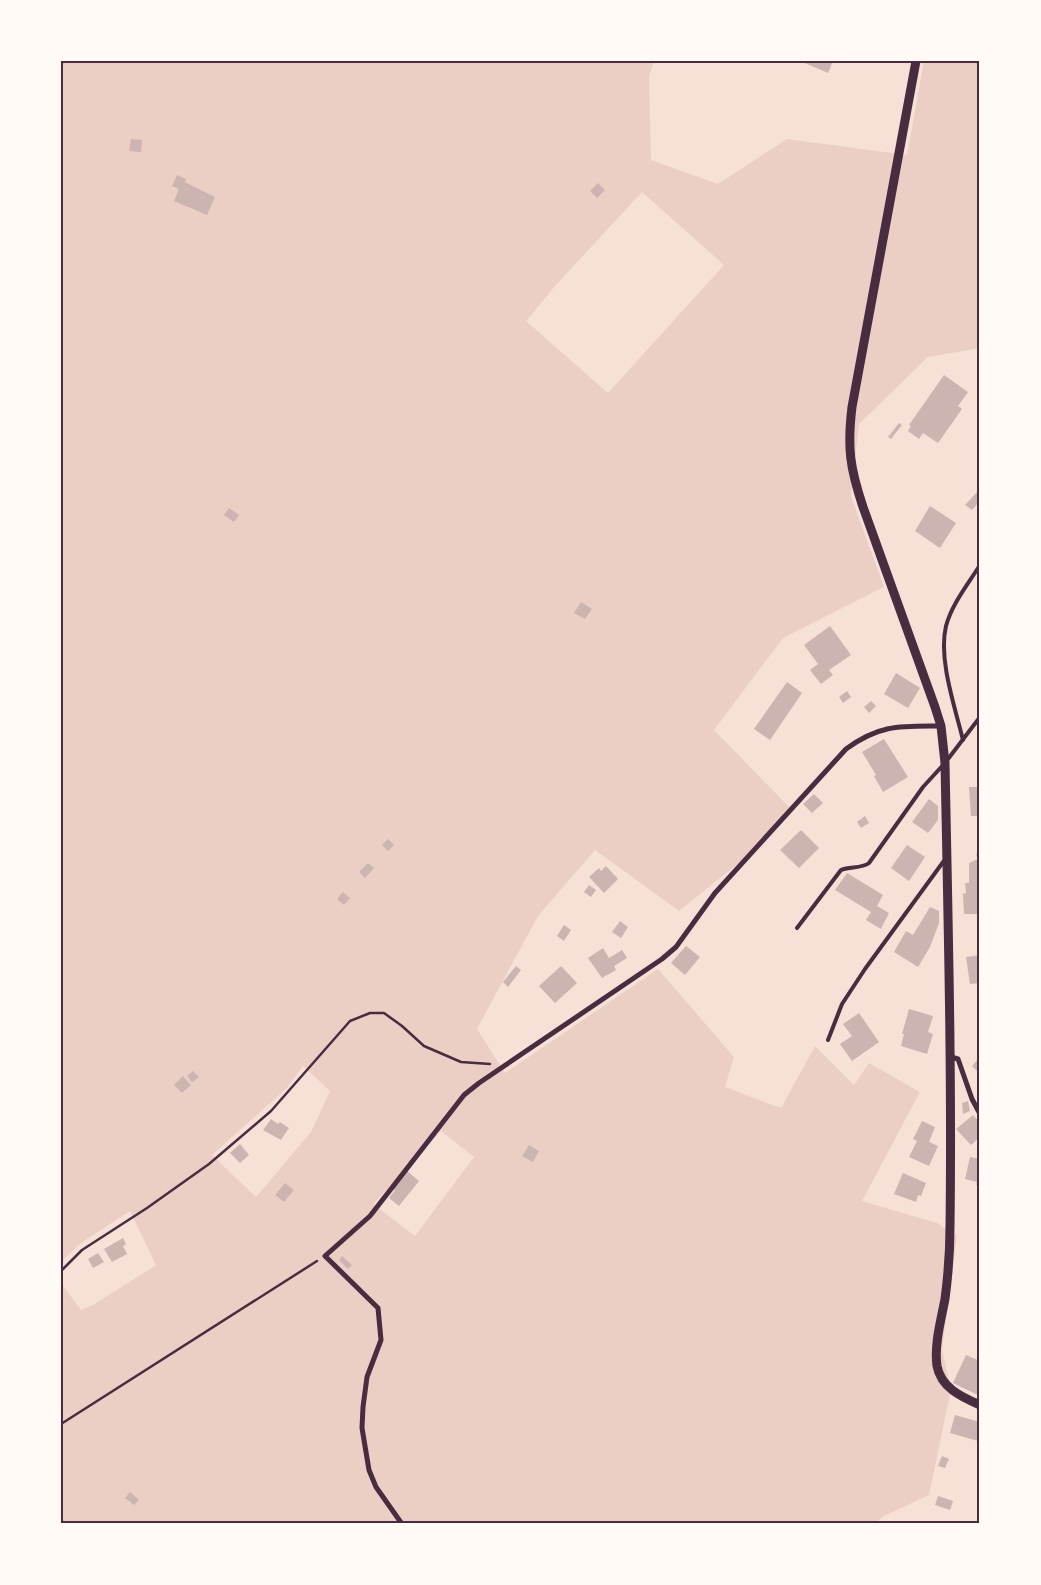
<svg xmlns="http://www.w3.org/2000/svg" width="1041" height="1585" viewBox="0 0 1041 1585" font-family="'Fira Sans Condensed',sans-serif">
	<rect width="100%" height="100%" fill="#f7e1d7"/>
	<path fill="#ebcfc5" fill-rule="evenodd" d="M61,61H654L649,77L651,160L718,184L787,139L907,155L924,61H980V348L928,357L859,424L851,496L884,587L783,638L714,730L793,811L760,846L679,911L595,850L538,916L477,1029L505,1073L658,969L734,1057L725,1087L781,1108L815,1046L854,1085L869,1063L920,1092L862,1201L937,1223L957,1236L942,1350L951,1389L929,1495L884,1516L873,1524H61V1283L81,1310L93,1305L156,1265L130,1211L81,1243L61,1262ZM642,192L724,265L608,393L526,321L556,285ZM303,1066L330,1091L311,1132L256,1197L212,1155L286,1089ZM441,1131L474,1157L415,1236L373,1204Z"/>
	<g fill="#ccb4b1">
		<polygon points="800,61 833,61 828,73"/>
		<polygon points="131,139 142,140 141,152 129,151"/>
		<polygon points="177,175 186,179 185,182 215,197 207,215 174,201 179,189 172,186"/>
		<polygon points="598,183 605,190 597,198 590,191"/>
		<polygon points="944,375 968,392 958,406 962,409 938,443 923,433 919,439 908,431 911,426 909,425"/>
		<polygon points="899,423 902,425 891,439 888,437"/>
		<polygon points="980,489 980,501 972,510 965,505"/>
		<polygon points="930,506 956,523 940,548 915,531"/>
		<polygon points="229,508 239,515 234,522 224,515"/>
		<polygon points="581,602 592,609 585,619 574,613"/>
		<polygon points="830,626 851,655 829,670 833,675 821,684 810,670 818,664 804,645"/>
		<polygon points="896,673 920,688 908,708 884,694"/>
		<polygon points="787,682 802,693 770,740 754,729"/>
		<polygon points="847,691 851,697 843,703 839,697"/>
		<polygon points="871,701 876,706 869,713 864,707"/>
		<polygon points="884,739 908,777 883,792 874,776 876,775 862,752"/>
		<polygon points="969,787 980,787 980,816 971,816"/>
		<polygon points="814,794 823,803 812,813 803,804"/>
		<polygon points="929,799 938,806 938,820 928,833 912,822"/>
		<polygon points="865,816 869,823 861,828 857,822"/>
		<polygon points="801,830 819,848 799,868 780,850"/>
		<polygon points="388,839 394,845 388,851 382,845"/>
		<polygon points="907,845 925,857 909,881 891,868"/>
		<polygon points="980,852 980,912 978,914 964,914 963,894 966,893 965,883 969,883 969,863 978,859 976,854"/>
		<polygon points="368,863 374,868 365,878 359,872"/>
		<polygon points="606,866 618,879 604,893 589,877 599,868 601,871"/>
		<polygon points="847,873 883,895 877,906 889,913 881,929 866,920 871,912 835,890"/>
		<polygon points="589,885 596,890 591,897 584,892"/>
		<polygon points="343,892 350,898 344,905 337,899"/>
		<polygon points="930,907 939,911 939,923 930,947 918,967 894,952 906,931 913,935"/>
		<polygon points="620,921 628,927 621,938 612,932"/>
		<polygon points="564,925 571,930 564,941 557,936"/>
		<polygon points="686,946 700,957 685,975 671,963"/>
		<polygon points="603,948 609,958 622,950 627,958 614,966 616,970 602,978 588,958"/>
		<polygon points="980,955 980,983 970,984 966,957"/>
		<polygon points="516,966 521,970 508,987 503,982"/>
		<polygon points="561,966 577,983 555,1003 539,986"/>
		<polygon points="909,1009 933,1016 928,1032 933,1034 927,1054 901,1046 904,1034 902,1034"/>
		<polygon points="859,1013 879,1042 852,1061 840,1044 852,1036 843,1024"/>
		<polygon points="980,1057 980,1074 972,1066"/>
		<polygon points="193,1071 199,1077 192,1082 187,1076"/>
		<polygon points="183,1076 191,1085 182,1093 174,1085"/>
		<polygon points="968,1101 970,1111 963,1114 962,1103"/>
		<polygon points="973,1115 980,1123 980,1137 971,1145 956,1129"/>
		<polygon points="271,1119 278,1124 280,1122 289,1128 281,1140 263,1130"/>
		<polygon points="922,1121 935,1127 929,1142 938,1146 929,1166 909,1157 917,1141 913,1139"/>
		<polygon points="240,1144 249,1155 240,1163 230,1153"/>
		<polygon points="529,1145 539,1151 533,1162 522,1156"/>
		<polygon points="970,1157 980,1159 980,1186 976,1185 977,1182 965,1179"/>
		<polygon points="407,1171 419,1181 399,1206 389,1198 395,1190 393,1189"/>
		<polygon points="903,1173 926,1183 921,1196 918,1195 916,1202 894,1194"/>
		<polygon points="285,1183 294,1190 284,1202 275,1195"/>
		<polygon points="123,1238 126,1244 123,1246 127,1254 112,1262 104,1249"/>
		<polygon points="98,1253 104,1262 93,1268 88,1259"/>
		<polygon points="342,1256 352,1265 348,1269 339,1260"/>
		<polygon points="966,1355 980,1361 980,1396 953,1383"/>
		<polygon points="955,1415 980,1422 980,1434 978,1441 950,1433"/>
		<polygon points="942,1456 949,1459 945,1468 938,1466"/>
		<polygon points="130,1492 139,1500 134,1505 125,1498"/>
		<polygon points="938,1496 953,1501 950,1510 935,1505"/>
	</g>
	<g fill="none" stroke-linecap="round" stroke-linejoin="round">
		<g stroke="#4a2c40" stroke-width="2.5">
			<polyline points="61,1271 82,1250 147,1208 209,1164 271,1111 350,1021 370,1013 384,1013 402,1026 424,1046 461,1062 490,1064"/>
			<polyline points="61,1424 317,1261"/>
		</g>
		<g stroke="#4a2c40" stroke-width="4">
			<path d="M963,740C955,707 938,659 946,626C952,604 968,584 980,565"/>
			<path d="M797,928L841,870C850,866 861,869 869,863L923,787L945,763L980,717"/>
			<polyline points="828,1040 842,1004 865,969 946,858"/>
		</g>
		<g stroke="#4a2c40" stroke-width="5">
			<polyline points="951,1057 958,1059 972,1099 980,1114"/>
			<path d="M402,1524L376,1487L369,1470L362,1428L363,1407L367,1377L381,1340L378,1308L325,1256L370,1216L464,1095L479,1083L662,959L676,947L715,893L846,749C880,724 901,726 941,726"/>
		</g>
		<path stroke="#4a2c40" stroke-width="9" d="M916,61L852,407C847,448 850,468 863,507L935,707L941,726L945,763C948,918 952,1073 950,1227C950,1251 948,1276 945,1299C941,1320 934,1345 937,1366C941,1388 962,1397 980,1405"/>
	</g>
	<rect width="1041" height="1585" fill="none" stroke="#fffaf5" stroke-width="125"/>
	<rect x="62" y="62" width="916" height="1460" fill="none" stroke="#4a2c40" stroke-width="2"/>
</svg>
